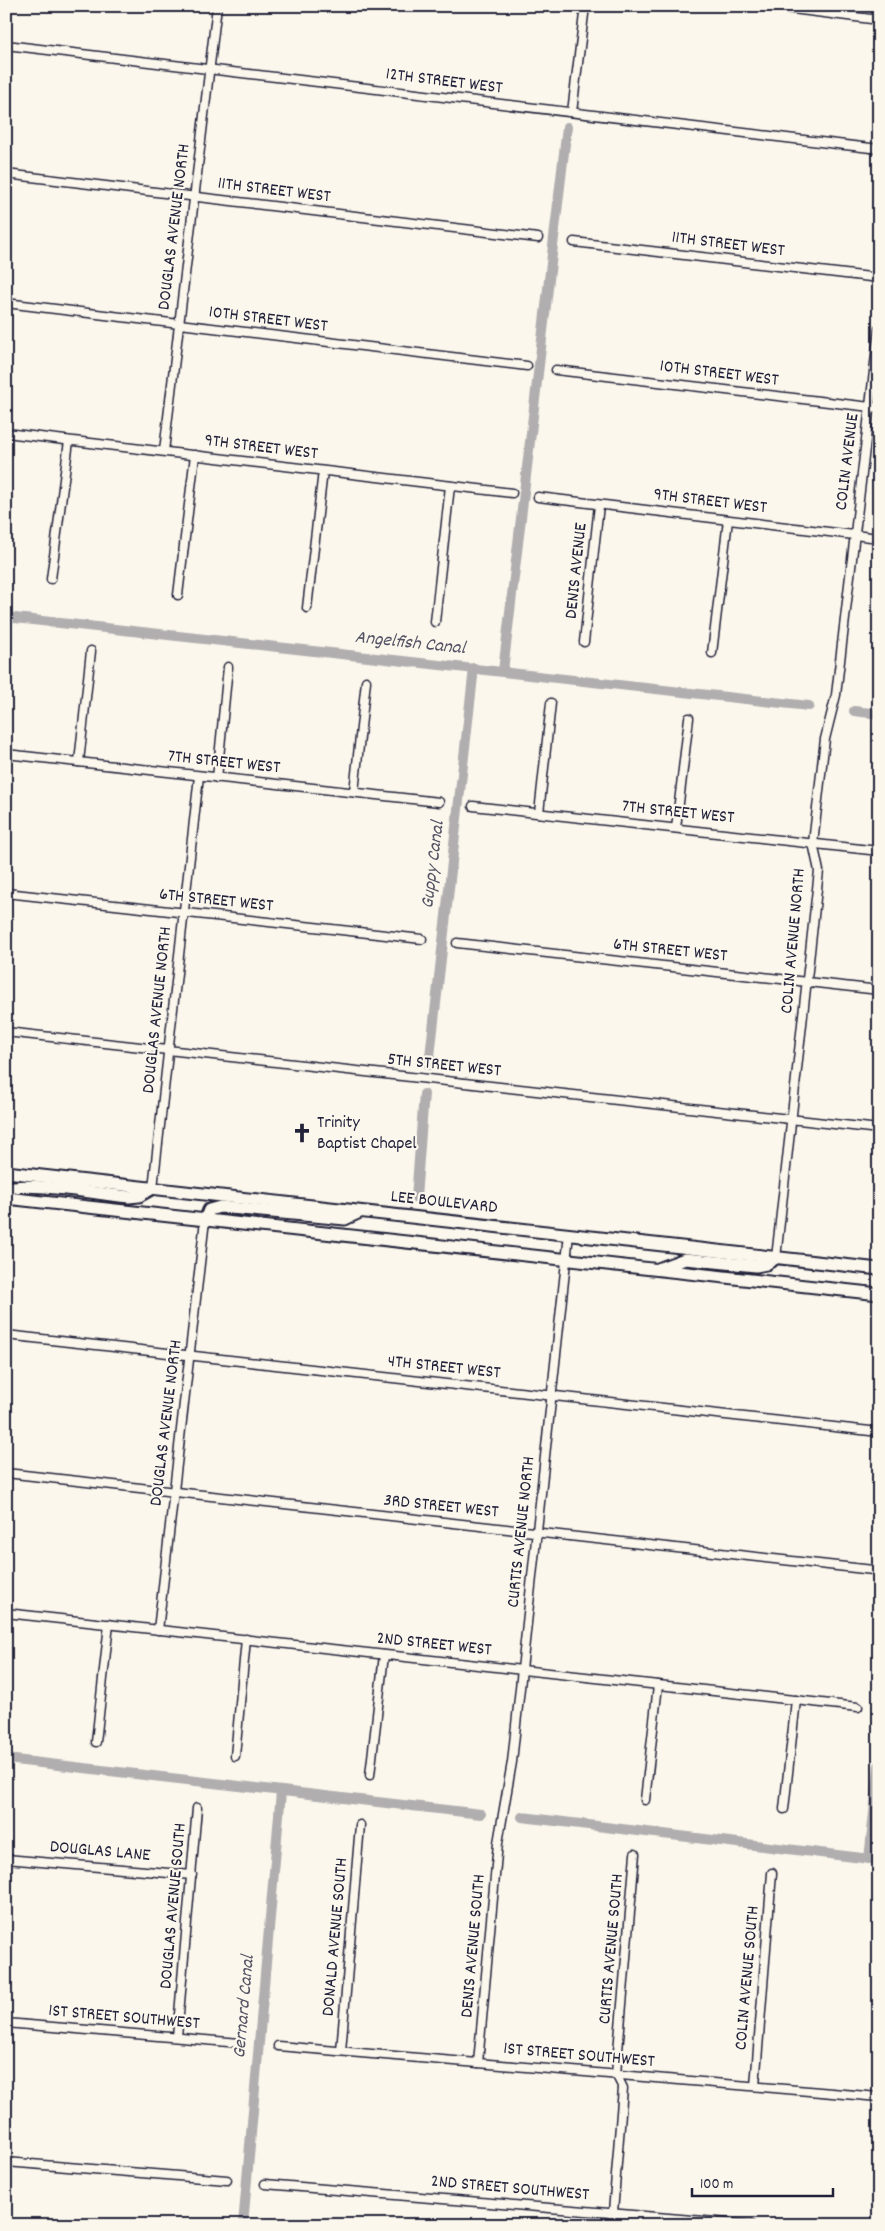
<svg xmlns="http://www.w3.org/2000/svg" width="885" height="2231" viewBox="0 0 885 2231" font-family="Dekko,sans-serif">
	<rect width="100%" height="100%" fill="#fbf7ec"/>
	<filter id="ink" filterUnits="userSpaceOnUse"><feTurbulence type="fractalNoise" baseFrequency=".02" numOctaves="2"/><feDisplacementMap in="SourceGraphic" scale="10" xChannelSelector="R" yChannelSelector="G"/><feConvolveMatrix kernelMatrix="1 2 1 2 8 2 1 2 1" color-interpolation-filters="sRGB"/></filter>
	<g filter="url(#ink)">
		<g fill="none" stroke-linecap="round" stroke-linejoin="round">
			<g stroke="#b1aeb0" stroke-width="10">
				<polyline points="6,617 809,706"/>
				<polyline points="503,671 567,127"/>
				<polyline points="854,711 879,714"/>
				<polyline points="429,1065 474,668"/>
				<polyline points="416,1198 424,1094"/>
				<polyline points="6,1759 481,1814"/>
				<polyline points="522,1817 879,1860"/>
				<polyline points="869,1859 879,1766"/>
				<polyline points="243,2225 281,1792"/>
			</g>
			<defs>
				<g id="minor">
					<polyline points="769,6 879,20"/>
					<polyline points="6,45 879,149"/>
					<polyline points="572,112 585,6"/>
					<polyline points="6,174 538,238"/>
					<polyline points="574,242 879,278"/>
					<polyline points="6,303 527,366"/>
					<polyline points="556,370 879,408"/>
					<polyline points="6,433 512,493"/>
					<polyline points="164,451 217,6"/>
					<polyline points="538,497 879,538"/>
					<polyline points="51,579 69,441"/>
					<polyline points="178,595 195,455"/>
					<polyline points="307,608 323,471"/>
					<polyline points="435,622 450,486"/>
					<polyline points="584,642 599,505"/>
					<polyline points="712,653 728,520"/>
					<polyline points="6,754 439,802"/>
					<polyline points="79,762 91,651"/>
					<polyline points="217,778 228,667"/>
					<polyline points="354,792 366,681"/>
					<polyline points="473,806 879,851"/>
					<polyline points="539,813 551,703"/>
					<polyline points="676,828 689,718"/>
					<polyline points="6,893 422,939"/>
					<polyline points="457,943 879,990"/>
					<polyline points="6,1032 879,1129"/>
					<polyline points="153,1188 199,776"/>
					<polyline points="776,1258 819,871 813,843 825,739 836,695 879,329"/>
					<polyline points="6,1335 879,1432"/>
					<polyline points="6,1473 873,1570"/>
					<polyline points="6,1613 858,1707"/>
					<polyline points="158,1630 205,1220"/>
					<polyline points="96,1742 109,1624"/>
					<polyline points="235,1756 246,1639"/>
					<polyline points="370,1775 384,1655"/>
					<polyline points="645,1800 658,1685"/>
					<polyline points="784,1809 796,1700"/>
					<polyline points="6,1859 192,1875"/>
					<polyline points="6,2023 240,2043"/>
					<polyline points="177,2037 197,1808"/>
					<polyline points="278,2046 879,2097"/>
					<polyline points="341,2051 360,1825"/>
					<polyline points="478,2063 498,1843 512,1762 569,1234"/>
					<polyline points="755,2086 772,1873"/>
					<polyline points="6,2162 227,2180"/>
					<polyline points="265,2184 752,2225"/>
					<polyline points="612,2225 623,2088 616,2074 635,1854"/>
				</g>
				<g id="secondary">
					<polyline points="6,1172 879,1269"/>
					<path d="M6,1189C26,1180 103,1195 129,1197L139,1196L153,1188"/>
					<polyline points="6,1198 879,1294"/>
					<polyline points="205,1220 209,1210 220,1207 345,1219 360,1212"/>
					<polyline points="658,1269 685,1259 756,1266 766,1264 776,1258"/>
				</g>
			</defs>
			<use href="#minor" stroke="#22223b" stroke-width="11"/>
			<use href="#secondary" stroke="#22223b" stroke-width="15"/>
			<use href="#minor" stroke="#fbf7ec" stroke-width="8"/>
			<use href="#secondary" stroke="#fbf7ec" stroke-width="11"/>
		</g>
	</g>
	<defs>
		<symbol id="church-bare" viewBox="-9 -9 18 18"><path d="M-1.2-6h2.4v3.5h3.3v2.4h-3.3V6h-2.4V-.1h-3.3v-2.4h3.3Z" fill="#22223b" stroke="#fbf7ec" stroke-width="2.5" paint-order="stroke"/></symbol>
	</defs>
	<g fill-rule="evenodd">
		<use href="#church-bare" x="288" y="1119" width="28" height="28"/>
	</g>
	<g text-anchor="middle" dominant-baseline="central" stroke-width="4.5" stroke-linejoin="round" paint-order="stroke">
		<g font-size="18" fill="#22223b" stroke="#fbf7ec">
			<text transform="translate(444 82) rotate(7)">12TH STREET WEST</text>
			<text transform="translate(274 191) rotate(7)">11TH STREET WEST</text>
			<text transform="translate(175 227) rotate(-83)">DOUGLAS AVENUE NORTH</text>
			<text transform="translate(728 245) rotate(7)">11TH STREET WEST</text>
			<text transform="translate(268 320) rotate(7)">10TH STREET WEST</text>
			<text transform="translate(719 374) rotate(7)">10TH STREET WEST</text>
			<text transform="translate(261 448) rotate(7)">9TH STREET WEST</text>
			<text transform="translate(848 462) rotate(-83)">COLIN AVENUE</text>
			<text transform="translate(710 502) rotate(7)">9TH STREET WEST</text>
			<text transform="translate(577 571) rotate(-84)">DENIS AVENUE</text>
			<text transform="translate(224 763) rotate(6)">7TH STREET WEST</text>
			<text transform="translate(678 813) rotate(6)">7TH STREET WEST</text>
			<text transform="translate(216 901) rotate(6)">6TH STREET WEST</text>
			<text transform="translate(794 941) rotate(-85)">COLIN AVENUE NORTH</text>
			<text transform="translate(670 951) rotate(6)">6TH STREET WEST</text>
			<text transform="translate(158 1010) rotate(-84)">DOUGLAS AVENUE NORTH</text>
			<text transform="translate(444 1066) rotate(6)">5TH STREET WEST</text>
			<text transform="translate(444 1203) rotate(6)">LEE BOULEVARD</text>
			<text transform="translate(444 1368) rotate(6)">4TH STREET WEST</text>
			<text transform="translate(167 1423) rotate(-83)">DOUGLAS AVENUE NORTH</text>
			<text transform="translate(441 1507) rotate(6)">3RD STREET WEST</text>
			<text transform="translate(522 1532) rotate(-84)">CURTIS AVENUE NORTH</text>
			<text transform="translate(434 1645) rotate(6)">2ND STREET WEST</text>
			<text transform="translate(100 1852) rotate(5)">DOUGLAS LANE</text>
			<text transform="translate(174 1906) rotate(-85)">DOUGLAS AVENUE SOUTH</text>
			<text transform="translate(336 1937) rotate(-85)">DONALD AVENUE SOUTH</text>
			<text transform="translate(474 1946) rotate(-85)">DENIS AVENUE SOUTH</text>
			<text transform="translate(612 1949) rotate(-85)">CURTIS AVENUE SOUTH</text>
			<text transform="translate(748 1978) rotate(-85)">COLIN AVENUE SOUTH</text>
			<text transform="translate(124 2018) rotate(5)">1ST STREET SOUTHWEST</text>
			<text transform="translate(579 2056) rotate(5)">1ST STREET SOUTHWEST</text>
			<text transform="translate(510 2189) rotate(5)">2ND STREET SOUTHWEST</text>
		</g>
		<g font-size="18" fill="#22223b" stroke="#fbf7ec" text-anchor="start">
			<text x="317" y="1123">Trinity<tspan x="317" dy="21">Baptist Chapel</tspan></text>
		</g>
		<g font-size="19" font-style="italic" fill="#545364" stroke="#fbf7ec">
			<text transform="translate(410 644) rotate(6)">Angelfish Canal</text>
			<text transform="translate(434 865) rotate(-83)">Guppy Canal</text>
			<text transform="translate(245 2007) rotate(-85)">Gernard Canal</text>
		</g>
	</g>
	<rect width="885" height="2231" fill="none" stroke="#fbf7ec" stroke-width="25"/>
	<rect x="12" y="12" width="860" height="2206" fill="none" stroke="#22223b" stroke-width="2" filter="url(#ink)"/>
	<path d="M692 2188v8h141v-8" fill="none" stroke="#22223b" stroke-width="2.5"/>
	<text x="700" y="2188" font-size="15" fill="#22223b" stroke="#fbf7ec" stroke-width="4" paint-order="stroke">100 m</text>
</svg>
